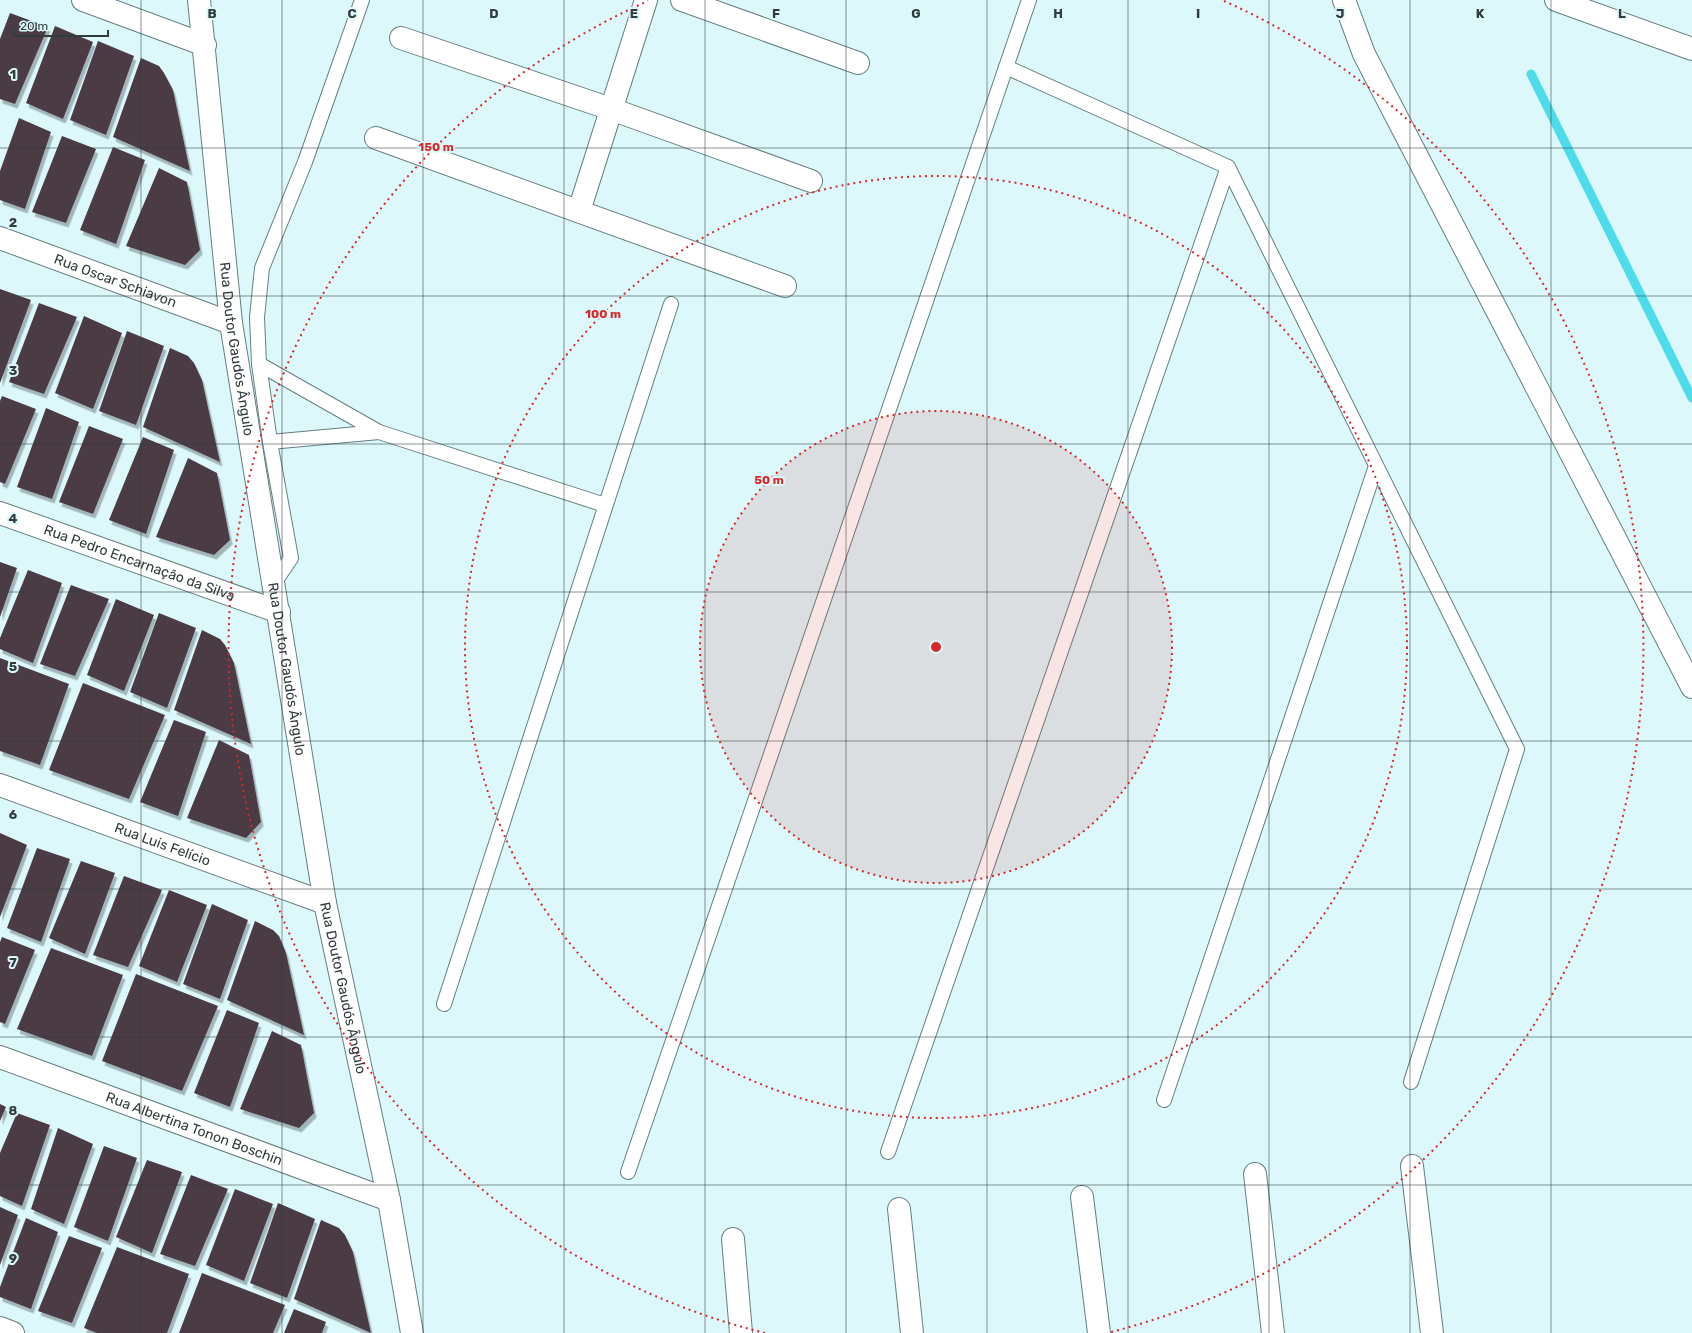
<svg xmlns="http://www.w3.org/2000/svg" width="1692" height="1333" viewBox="0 0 1692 1333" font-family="Rubik,sans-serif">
	<defs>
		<filter id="shadow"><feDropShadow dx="2.5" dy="4.5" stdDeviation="0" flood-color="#0004"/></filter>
	</defs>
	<rect width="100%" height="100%" fill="#dcf8fb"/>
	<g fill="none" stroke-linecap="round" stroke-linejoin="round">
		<polyline stroke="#4edcea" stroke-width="9" points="1531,74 1692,398"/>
	</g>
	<g fill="#4b3a45" filter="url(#shadow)">
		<polygon points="10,13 48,27 15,104 0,99 0,39"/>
		<polygon points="55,26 93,42 63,119 26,103"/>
		<polygon points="98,41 134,56 106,135 70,120"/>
		<polygon points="141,58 159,66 164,73 173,90 190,171 113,137"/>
		<polygon points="19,118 51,132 25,209 0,200 0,171"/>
		<polygon points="62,136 96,149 66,223 32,212"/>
		<polygon points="113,147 145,160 116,244 80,230"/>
		<polygon points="159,168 187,182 200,250 185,265 126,246"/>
		<polygon points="0,289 31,300 0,383"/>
		<polygon points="39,303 77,317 44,394 9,382"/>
		<polygon points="84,316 122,333 93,409 55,393"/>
		<polygon points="127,331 164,346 136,425 99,411"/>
		<polygon points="170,348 188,356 194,363 202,380 220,462 143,427"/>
		<polygon points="2,396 36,409 5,484 0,482 0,401"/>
		<polygon points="46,408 79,422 52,499 17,487"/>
		<polygon points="89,426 123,439 93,514 59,502"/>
		<polygon points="143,437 174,450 146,534 109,520"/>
		<polygon points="188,458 217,473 230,540 214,555 156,537"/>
		<polygon points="0,562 17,568 0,617"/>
		<polygon points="28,570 62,583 33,663 0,649 0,638"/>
		<polygon points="71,585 109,599 75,676 40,664"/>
		<polygon points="116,599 154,615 124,691 87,675"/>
		<polygon points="159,613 196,628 167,708 130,692"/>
		<polygon points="202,630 220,639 225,645 234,663 251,744 174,710"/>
		<polygon points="0,658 69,684 40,765 0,751"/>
		<polygon points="83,683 165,715 129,799 49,770"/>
		<polygon points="174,720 206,732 178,816 140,802"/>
		<polygon points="219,740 249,755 261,822 246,838 187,818"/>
		<polygon points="0,833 27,845 0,917"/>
		<polygon points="37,848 70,859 41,942 7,928"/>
		<polygon points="81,861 115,873 85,954 49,938"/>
		<polygon points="124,876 162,890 128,967 93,955"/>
		<polygon points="169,890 207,905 177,982 139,966"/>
		<polygon points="212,904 248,920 220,999 183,984"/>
		<polygon points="255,921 273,930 279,936 286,953 304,1035 227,1000"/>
		<polygon points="2,937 35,950 5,1024 0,1022 0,942"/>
		<polygon points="51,948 123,975 92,1056 17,1029"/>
		<polygon points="136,974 218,1006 182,1091 102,1061"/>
		<polygon points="227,1010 259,1023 230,1107 194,1093"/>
		<polygon points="272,1031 301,1045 314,1113 299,1128 240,1109"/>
		<polygon points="0,1104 6,1107 0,1121"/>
		<polygon points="17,1113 50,1125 22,1206 0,1196 0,1153"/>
		<polygon points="58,1128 93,1144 64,1224 31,1209"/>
		<polygon points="104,1146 137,1158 108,1241 74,1227"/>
		<polygon points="147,1160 182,1172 152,1253 116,1237"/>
		<polygon points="191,1175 228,1189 195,1266 160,1254"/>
		<polygon points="235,1189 273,1204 244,1281 206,1265"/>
		<polygon points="278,1203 315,1219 287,1298 250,1283"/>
		<polygon points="0,1207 18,1215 0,1265"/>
		<polygon points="26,1218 58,1232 31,1309 0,1297 0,1287"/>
		<polygon points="321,1220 339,1228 345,1235 353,1252 371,1333 294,1299"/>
		<polygon points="69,1236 102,1248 72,1323 38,1311"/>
		<polygon points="117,1247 189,1274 167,1333 97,1333 84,1328"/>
		<polygon points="202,1273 285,1305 273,1333 179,1333"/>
		<polygon points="294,1309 326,1322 322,1333 284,1333"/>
	</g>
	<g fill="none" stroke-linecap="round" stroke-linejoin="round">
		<defs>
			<g id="lane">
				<polyline points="1006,67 1228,167 1517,749 1411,1082"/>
				<polyline points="259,364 379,432 605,505"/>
				<polyline points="270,442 379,432"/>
				<polyline points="274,583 291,558 270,442 259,364 257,317 262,268 305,162 362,0"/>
				<polyline points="444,1004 671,304"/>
				<polyline points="1164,1100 1376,466"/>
				<polyline points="888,1152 1228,167"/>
				<polyline points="628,1172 1029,0"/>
			</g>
			<g id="street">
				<polyline points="83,0 205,45"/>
				<polyline points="682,0 858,63"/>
				<polyline points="1344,0 1364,54 1692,687"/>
				<polyline points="401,38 611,109 811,181"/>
				<polyline points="376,138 785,286"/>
				<polyline points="579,211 646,0"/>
				<path id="s1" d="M0,238L231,323"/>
				<path id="s2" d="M0,513L279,612"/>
				<path id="s3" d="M0,785L325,903"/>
				<path id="s4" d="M0,1057L389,1200"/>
				<polyline points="1412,1166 1432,1333"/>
				<polyline points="1255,1174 1273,1333"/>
				<polyline points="1082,1197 1099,1333"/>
				<polyline points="899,1209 912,1333"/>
				<polyline points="733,1239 741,1333"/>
				<polyline points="0,1328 13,1333"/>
			</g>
			<g id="secondary">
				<path id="s5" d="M199,0L231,323L325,903L389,1200L412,1333"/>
				<polyline points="1556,0 1692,49"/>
			</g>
		</defs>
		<use href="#lane" stroke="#657f81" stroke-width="16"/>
		<use href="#street" stroke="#657f81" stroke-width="24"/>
		<use href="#secondary" stroke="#657f81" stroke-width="24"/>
		<use href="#lane" stroke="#fff" stroke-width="14"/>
		<use href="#street" stroke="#fff" stroke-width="22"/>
		<use href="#secondary" stroke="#fff" stroke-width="22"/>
	</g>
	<path fill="none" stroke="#313c3d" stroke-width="1" stroke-opacity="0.55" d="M141,0V1333M282,0V1333M423,0V1333M564,0V1333M705,0V1333M846,0V1333M987,0V1333M1128,0V1333M1269,0V1333M1410,0V1333M1551,0V1333M0,148H1692M0,296H1692M0,444H1692M0,592H1692M0,741H1692M0,889H1692M0,1037H1692M0,1185H1692"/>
	<circle cx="936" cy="647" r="236" fill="#d62828" fill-opacity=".12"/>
	<g fill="none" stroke="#d62828" stroke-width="2" stroke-dasharray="2 4">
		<circle cx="936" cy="647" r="236"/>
		<circle cx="936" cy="647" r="471"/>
		<path d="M765 1333A707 707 0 0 1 648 1M1224 1A707 707 0 0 1 1107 1333"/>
	</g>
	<g text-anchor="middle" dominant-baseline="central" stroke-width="4" stroke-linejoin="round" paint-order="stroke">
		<g font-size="14" fill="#313c3d" stroke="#dcf8fb">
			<text stroke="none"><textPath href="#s1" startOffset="123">Rua Oscar Schiavon</textPath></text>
			<text stroke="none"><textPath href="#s5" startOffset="351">Rua Doutor Gaudós Ângulo</textPath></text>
			<text stroke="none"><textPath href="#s2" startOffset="148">Rua Pedro Encarnação da Silva</textPath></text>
			<text stroke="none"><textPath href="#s5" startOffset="675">Rua Doutor Gaudós Ângulo</textPath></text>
			<text stroke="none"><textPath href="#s3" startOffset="173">Rua Luis Felício</textPath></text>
			<text stroke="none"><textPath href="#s5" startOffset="999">Rua Doutor Gaudós Ângulo</textPath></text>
			<text stroke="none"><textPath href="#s4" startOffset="207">Rua Albertina Tonon Boschin</textPath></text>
		</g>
	</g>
	<g font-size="13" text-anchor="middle" font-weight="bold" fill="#313c3d" stroke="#dcf8fb" stroke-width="4" stroke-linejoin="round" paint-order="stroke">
		<text x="212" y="18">B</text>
		<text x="352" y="18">C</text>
		<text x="494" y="18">D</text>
		<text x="634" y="18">E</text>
		<text x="776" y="18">F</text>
		<text x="916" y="18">G</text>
		<text x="1058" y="18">H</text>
		<text x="1198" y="18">I</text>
		<text x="1340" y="18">J</text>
		<text x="1480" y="18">K</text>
		<text x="1622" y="18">L</text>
		<text x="13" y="79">1</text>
		<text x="13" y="227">2</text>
		<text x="13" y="375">3</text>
		<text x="13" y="523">4</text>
		<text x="13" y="671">5</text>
		<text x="13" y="819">6</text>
		<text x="13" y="967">7</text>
		<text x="13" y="1115">8</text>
		<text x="13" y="1263">9</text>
	</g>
	<circle cx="936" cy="647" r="6" fill="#d62828" stroke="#dcf8fb" stroke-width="2"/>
	<g font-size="12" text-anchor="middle" font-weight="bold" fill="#d62828" stroke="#dcf8fb" stroke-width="4" stroke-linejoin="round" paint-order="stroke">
		<text x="436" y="151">150 m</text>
		<text x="603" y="318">100 m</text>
		<text x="769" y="484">50 m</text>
	</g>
	<path d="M14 30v6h94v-6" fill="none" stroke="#313c3d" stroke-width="2"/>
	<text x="20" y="30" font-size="12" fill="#313c3d" stroke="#dcf8fb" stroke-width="3" paint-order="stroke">20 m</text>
</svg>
